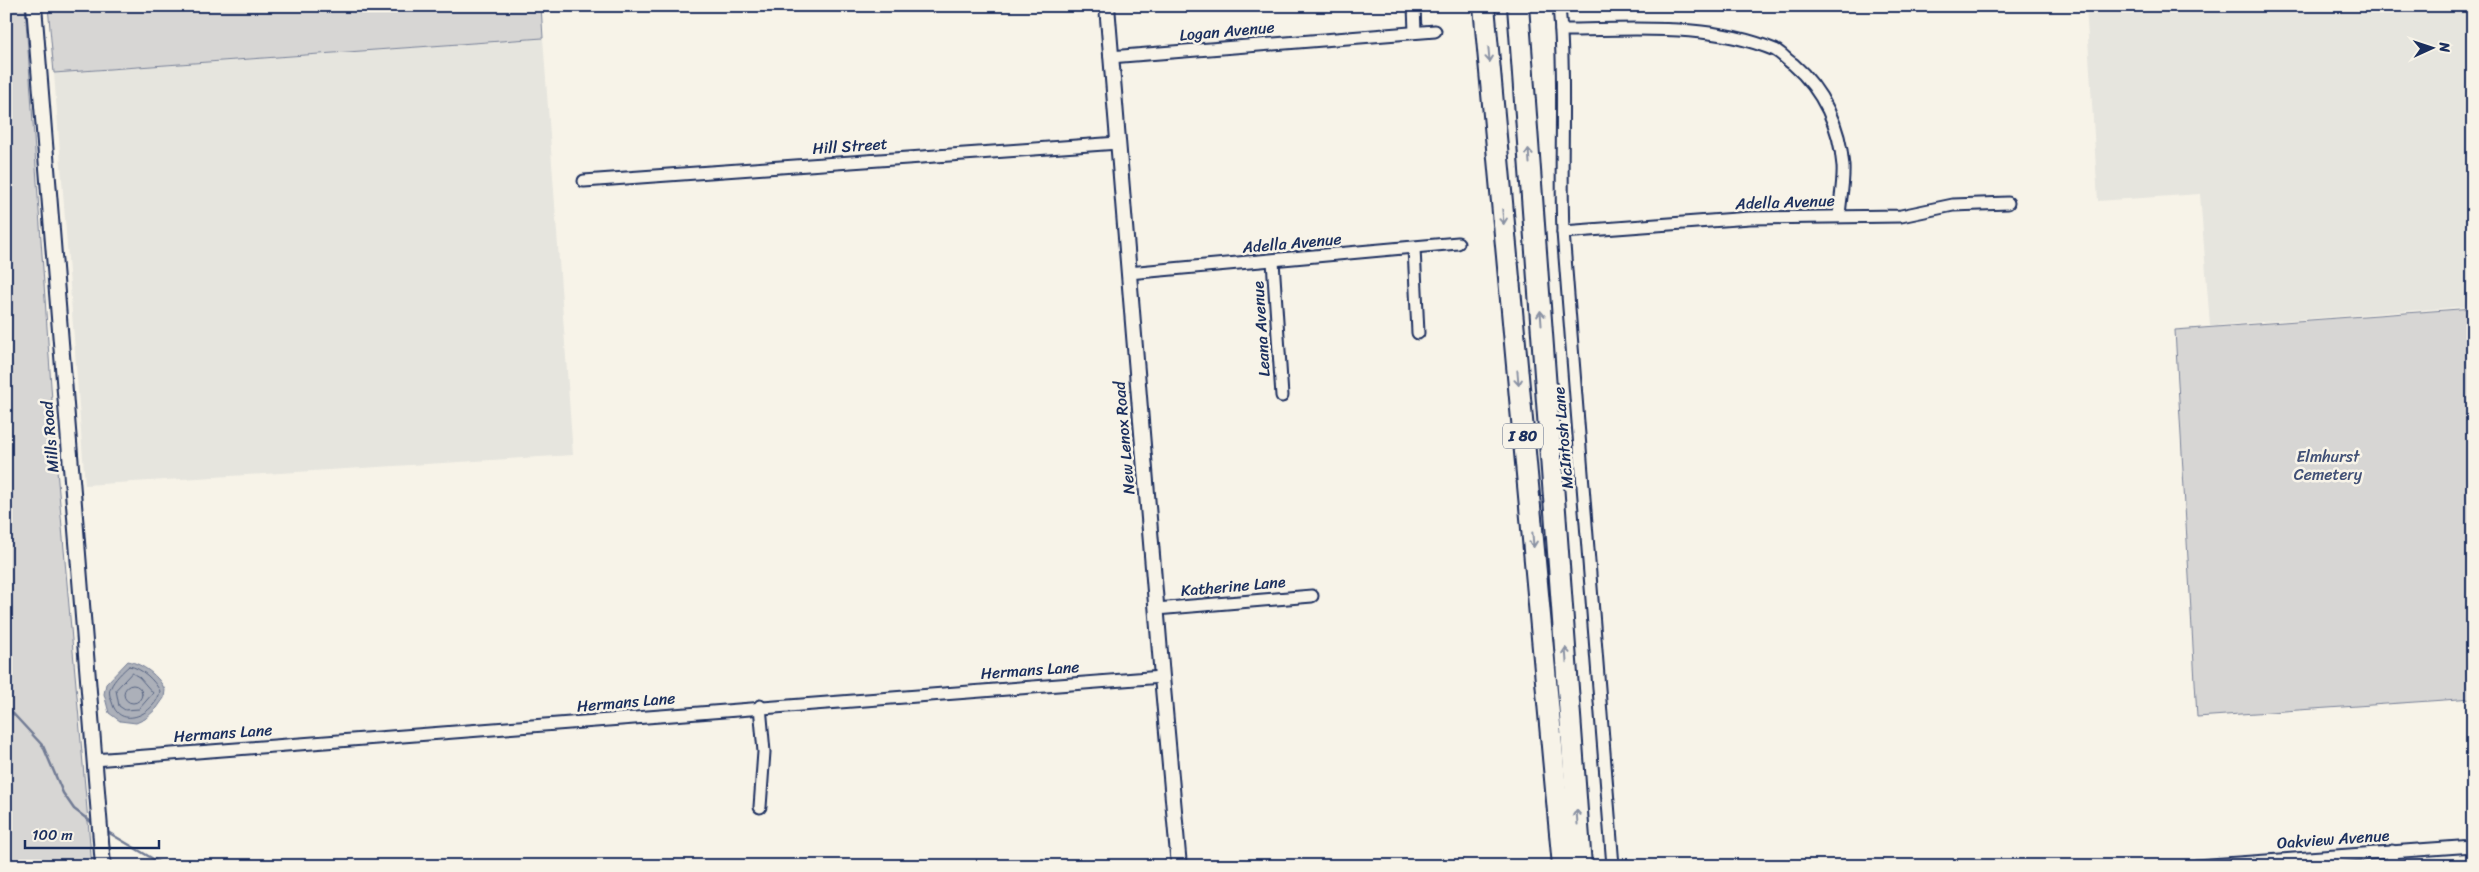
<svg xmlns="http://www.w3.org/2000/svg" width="2479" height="872" viewBox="0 0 2479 872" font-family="Sriracha,sans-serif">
	<rect width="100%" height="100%" fill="#f7f3e8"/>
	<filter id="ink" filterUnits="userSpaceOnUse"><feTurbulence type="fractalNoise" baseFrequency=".02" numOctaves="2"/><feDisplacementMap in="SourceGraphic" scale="10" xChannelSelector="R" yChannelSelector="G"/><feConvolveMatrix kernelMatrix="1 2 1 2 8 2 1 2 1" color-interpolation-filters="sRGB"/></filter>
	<g filter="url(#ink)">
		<g fill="#e6e5de">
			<polygon points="2086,6 2473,6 2473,306 2210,326 2200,194 2098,201"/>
			<polygon points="543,38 573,455 85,485 54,73"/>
		</g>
		<g fill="#d7d6d4" stroke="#798299">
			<polygon points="6,6 25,6 56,459 92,866 6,866"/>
			<polygon points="48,6 541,6 543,38 54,73"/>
			<polygon points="2473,308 2473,698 2197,717 2175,330"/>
		</g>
		<path fill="#acb0b9" stroke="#727c95" d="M128,661C143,664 159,676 165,690L164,698L157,708L145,719L136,723L120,721L109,713L104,694L106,684Z"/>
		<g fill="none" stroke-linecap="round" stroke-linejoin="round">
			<g stroke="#556382" stroke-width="1">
				<path d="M129,666C142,668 154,680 160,691C156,714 119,731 112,702C110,697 108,691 111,687C114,680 123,671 129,666Z"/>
				<polygon points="132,673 139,677 153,693 139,709 125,710 119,706 116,690"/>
				<circle cx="133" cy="694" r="9"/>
			</g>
			<g stroke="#727c95" stroke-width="2.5">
				<polyline points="6,706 43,746 63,793 74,809 95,825"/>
				<polyline points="106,831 165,866"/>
			</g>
			<defs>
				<g id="minor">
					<polyline points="1414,6 1415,32"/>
					<path d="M1559,6C1566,81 1560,157 1563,232L1613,866"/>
					<path d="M1561,30C1631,30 1709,22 1775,50C1781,53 1787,60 1793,64C1823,90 1840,127 1843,166C1844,182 1840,200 1839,216"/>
					<polyline points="1110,57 1435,31"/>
					<polyline points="584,181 1118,143"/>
					<polyline points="1563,232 1750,218 1901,216 1953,205 2008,203"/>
					<polyline points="1414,248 1418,333"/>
					<polyline points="1273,261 1282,396"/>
					<polyline points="1128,273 1458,243"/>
					<polyline points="1156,609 1312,596"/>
					<polyline points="94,760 1162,677"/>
					<polyline points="760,807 764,752 760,706"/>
					<polyline points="2392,851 2393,866"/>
					<polyline points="2196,866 2473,846"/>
				</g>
				<g id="tertiary">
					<polyline points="34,6 103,866"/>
					<polyline points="1107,6 1162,677 1179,866"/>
				</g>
				<g id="motorway">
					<polyline points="1484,6 1563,866"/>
					<polyline points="1518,6 1581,866"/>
				</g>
			</defs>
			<use href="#minor" stroke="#1b2f5e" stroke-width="15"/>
			<use href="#tertiary" stroke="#1b2f5e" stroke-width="18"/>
			<use href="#motorway" stroke="#1b2f5e" stroke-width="24"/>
			<use href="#minor" stroke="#f7f3e8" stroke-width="11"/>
			<use href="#tertiary" stroke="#f7f3e8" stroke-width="14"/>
			<use href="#motorway" stroke="#f7f3e8" stroke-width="20"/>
		</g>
		<defs><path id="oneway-shaft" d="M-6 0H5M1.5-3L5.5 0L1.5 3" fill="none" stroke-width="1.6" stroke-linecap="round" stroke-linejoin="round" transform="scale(1.25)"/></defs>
		<g stroke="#8991a3">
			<use href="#oneway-shaft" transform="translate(1489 55) rotate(85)"/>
			<use href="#oneway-shaft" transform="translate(1529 156) rotate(-94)"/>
			<use href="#oneway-shaft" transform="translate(1503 217) rotate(85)"/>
			<use href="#oneway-shaft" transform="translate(1541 318) rotate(-94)"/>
			<use href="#oneway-shaft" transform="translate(1518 378) rotate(85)"/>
			<use href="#oneway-shaft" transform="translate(1533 540) rotate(85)"/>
			<use href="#oneway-shaft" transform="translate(1566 655) rotate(-94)"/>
			<use href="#oneway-shaft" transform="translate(1577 817) rotate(-94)"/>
		</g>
	</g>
	<g text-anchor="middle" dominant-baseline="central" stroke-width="5" stroke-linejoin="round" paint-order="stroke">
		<rect fill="#f7f3e8" stroke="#5d6a87" stroke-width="1" x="1503" y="423.5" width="40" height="25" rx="4"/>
		<g font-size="15" font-weight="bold" fill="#1b2f5e">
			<text x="1523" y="436">I 80</text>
		</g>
		<g font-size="16" fill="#1b2f5e" stroke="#f7f3e8">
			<text transform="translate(1227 31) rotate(-5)">Logan Avenue</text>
			<text transform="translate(850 146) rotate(-4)">Hill Street</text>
			<text transform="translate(1785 202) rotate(-2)">Adella Avenue</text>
			<text transform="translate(1292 243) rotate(-5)">Adella Avenue</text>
			<text transform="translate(1261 329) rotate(-94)">Leana Avenue</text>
			<text transform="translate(50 437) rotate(-95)">Mills Road</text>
			<text transform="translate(1124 438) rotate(-95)">New Lenox Road</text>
			<text transform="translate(1563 438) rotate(-95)">McIntosh Lane</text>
			<text transform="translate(1233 586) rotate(-5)">Katherine Lane</text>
			<text transform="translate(1030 670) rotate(-4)">Hermans Lane</text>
			<text transform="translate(626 702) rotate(-5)">Hermans Lane</text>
			<text transform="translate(223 733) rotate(-4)">Hermans Lane</text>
			<text transform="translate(2333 839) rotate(-4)">Oakview Avenue</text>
		</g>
		<g font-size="16" fill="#415076" stroke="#f7f3e8">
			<text x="2328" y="456">Elmhurst<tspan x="2328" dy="18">Cemetery</tspan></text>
		</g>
	</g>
	<rect width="2479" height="872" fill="none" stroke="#f7f3e8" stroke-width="25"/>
	<rect x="12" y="12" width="2454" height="847" fill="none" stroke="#1b2f5e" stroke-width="2" filter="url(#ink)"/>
	<g transform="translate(2432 48) rotate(87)" stroke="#f7f3e8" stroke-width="4" paint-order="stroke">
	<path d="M0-4L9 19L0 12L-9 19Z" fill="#1b2f5e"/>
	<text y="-8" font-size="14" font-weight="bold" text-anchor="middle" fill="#1b2f5e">N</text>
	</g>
	<path d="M25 840v8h134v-8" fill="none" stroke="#1b2f5e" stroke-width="2.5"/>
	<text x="32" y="840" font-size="15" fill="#1b2f5e" stroke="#f7f3e8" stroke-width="4" paint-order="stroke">100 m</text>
</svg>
